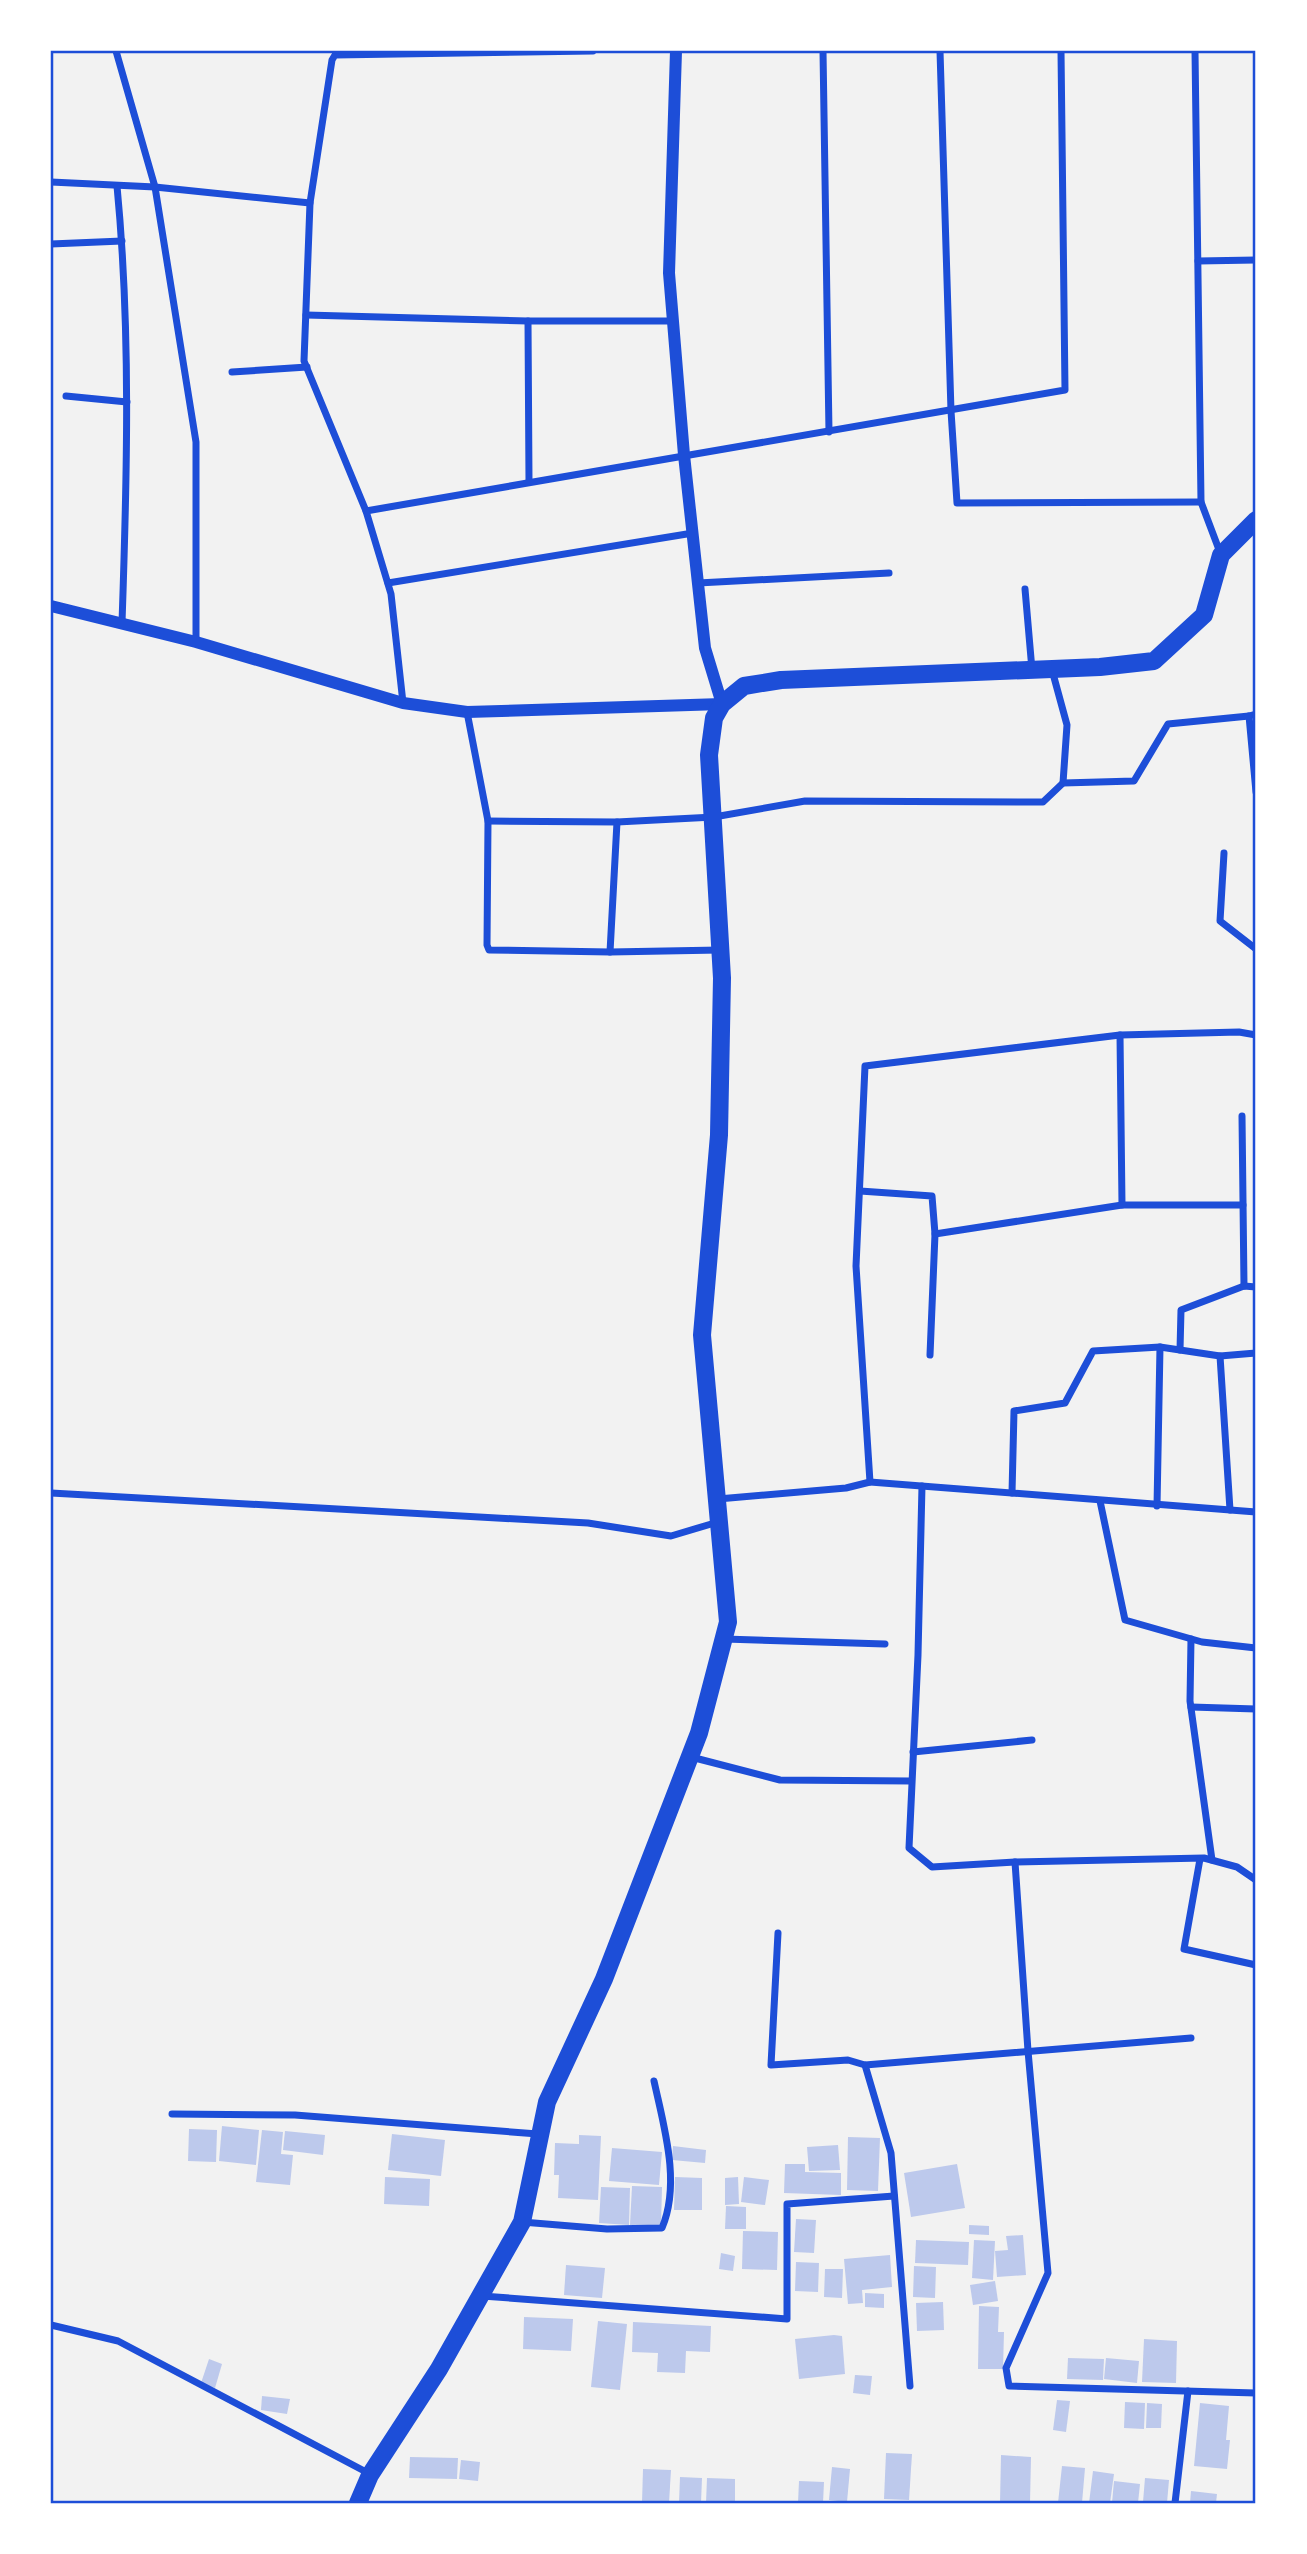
<svg xmlns="http://www.w3.org/2000/svg" width="1307" height="2554" viewBox="0 0 1307 2554" font-family="Jost,sans-serif">
	<rect width="100%" height="100%" fill="#f2f2f2"/>
	<g fill="#bdc9ec">
		<polygon points="222,2126 259,2130 256,2165 219,2161"/>
		<polygon points="189,2129 217,2130 216,2162 188,2161"/>
		<polygon points="262,2130 283,2132 281,2154 293,2155 290,2185 256,2182"/>
		<polygon points="285,2131 325,2135 323,2155 283,2150"/>
		<polygon points="392,2134 445,2140 441,2176 388,2170"/>
		<polygon points="579,2135 601,2136 598,2200 558,2198 559,2175 554,2175 555,2143 579,2144"/>
		<polygon points="848,2137 880,2138 878,2191 847,2190"/>
		<polygon points="838,2145 840,2170 809,2171 807,2147"/>
		<polygon points="673,2146 706,2150 705,2163 672,2160"/>
		<polygon points="612,2148 662,2152 659,2185 609,2181"/>
		<polygon points="785,2164 805,2164 805,2172 841,2173 841,2195 784,2193"/>
		<polygon points="957,2164 965,2208 911,2217 904,2173"/>
		<polygon points="385,2177 430,2179 429,2206 384,2204"/>
		<polygon points="675,2177 702,2178 702,2210 674,2210"/>
		<polygon points="738,2177 739,2204 725,2205 725,2178"/>
		<polygon points="744,2177 769,2180 765,2205 741,2202"/>
		<polygon points="632,2186 662,2187 661,2226 630,2225"/>
		<polygon points="601,2187 630,2188 629,2225 599,2223"/>
		<polygon points="726,2206 746,2207 746,2229 725,2229"/>
		<polygon points="796,2219 816,2220 814,2253 794,2252"/>
		<polygon points="969,2225 989,2226 989,2235 969,2234"/>
		<polygon points="743,2231 778,2232 777,2270 742,2269"/>
		<polygon points="1023,2235 1026,2275 997,2277 995,2251 1008,2250 1006,2236"/>
		<polygon points="916,2240 969,2242 968,2265 915,2263"/>
		<polygon points="974,2240 995,2241 993,2280 972,2278"/>
		<polygon points="721,2253 735,2256 733,2271 719,2269"/>
		<polygon points="890,2255 892,2287 862,2290 863,2303 848,2304 844,2259"/>
		<polygon points="796,2262 819,2263 818,2292 795,2291"/>
		<polygon points="566,2265 605,2268 602,2298 564,2295"/>
		<polygon points="914,2266 936,2267 935,2298 913,2297"/>
		<polygon points="825,2269 843,2269 842,2298 824,2297"/>
		<polygon points="995,2281 998,2301 973,2305 970,2285"/>
		<polygon points="865,2293 884,2294 884,2308 865,2307"/>
		<polygon points="943,2302 944,2330 917,2331 916,2303"/>
		<polygon points="979,2306 999,2307 998,2332 1004,2332 1003,2369 978,2369"/>
		<polygon points="524,2317 573,2319 571,2351 523,2349"/>
		<polygon points="598,2321 627,2324 620,2390 591,2387"/>
		<polygon points="633,2322 711,2326 710,2352 686,2351 685,2373 657,2372 658,2353 632,2352"/>
		<polygon points="834,2335 842,2336 845,2374 799,2379 795,2339"/>
		<polygon points="1144,2339 1177,2341 1176,2383 1142,2382"/>
		<polygon points="1068,2358 1104,2359 1103,2380 1067,2379"/>
		<polygon points="1106,2358 1139,2361 1137,2383 1104,2379"/>
		<polygon points="209,2359 222,2364 215,2388 201,2383"/>
		<polygon points="855,2375 872,2376 870,2395 853,2393"/>
		<polygon points="262,2396 290,2399 287,2414 261,2410"/>
		<polygon points="1057,2400 1070,2401 1066,2432 1053,2430"/>
		<polygon points="1125,2402 1145,2403 1144,2429 1124,2428"/>
		<polygon points="1147,2403 1162,2404 1161,2428 1146,2428"/>
		<polygon points="1200,2403 1229,2406 1226,2440 1230,2440 1227,2469 1194,2466"/>
		<polygon points="886,2453 912,2454 909,2500 884,2499"/>
		<polygon points="1001,2455 1031,2457 1030,2503 1000,2503"/>
		<polygon points="410,2457 458,2458 457,2479 409,2478"/>
		<polygon points="461,2460 480,2462 478,2481 459,2479"/>
		<polygon points="1062,2466 1085,2468 1082,2503 1058,2503"/>
		<polygon points="832,2467 850,2469 847,2502 829,2500"/>
		<polygon points="643,2469 671,2470 669,2503 642,2503"/>
		<polygon points="1093,2471 1114,2474 1110,2503 1089,2503"/>
		<polygon points="680,2477 702,2478 701,2503 679,2503"/>
		<polygon points="707,2478 735,2479 735,2503 706,2503"/>
		<polygon points="1145,2478 1169,2480 1167,2503 1143,2502"/>
		<polygon points="799,2481 824,2482 823,2503 798,2503"/>
		<polygon points="1114,2481 1140,2484 1138,2503 1112,2503"/>
		<polygon points="1191,2491 1217,2494 1216,2503 1190,2503"/>
	</g>
	<g fill="none" stroke-linecap="round" stroke-linejoin="round">
		<g stroke="#1d4ed8" stroke-width="7">
			<polyline points="116,51 155,187 196,442 196,642"/>
			<polyline points="823,51 829,432"/>
			<polyline points="940,51 951,411 957,503 1201,502"/>
			<polyline points="1195,51 1201,502 1221,555"/>
			<polyline points="51,182 155,187 310,203"/>
			<path d="M117,186C131,332 127,477 122,623"/>
			<polyline points="51,244 122,241"/>
			<polyline points="1198,261 1256,260"/>
			<polyline points="306,315 528,321 674,321"/>
			<polyline points="528,321 529,482"/>
			<polyline points="232,372 307,367"/>
			<polyline points="66,396 127,402"/>
			<polyline points="366,511 1065,390 1061,51"/>
			<polyline points="388,583 693,533"/>
			<polyline points="698,583 889,573"/>
			<polyline points="1025,589 1032,670"/>
			<polyline points="1052,670 1067,725 1063,783"/>
			<polyline points="403,703 391,594 366,511 304,361 310,203 332,60 335,55 593,51"/>
			<polyline points="467,712 488,821 487,945 489,950 610,952 720,950"/>
			<polyline points="1249,716 1256,792"/>
			<polyline points="488,821 617,822 714,817 805,801 1043,802 1063,783 1134,781 1168,724 1249,716 1256,714"/>
			<polyline points="1224,853 1220,921 1256,949"/>
			<polyline points="610,952 617,822"/>
			<polyline points="1120,1035 1122,1205"/>
			<polyline points="1242,1116 1244,1286"/>
			<polyline points="860,1191 932,1196 935,1234 930,1355"/>
			<polyline points="935,1234 1122,1205 1243,1205"/>
			<polyline points="1180,1350 1181,1310 1244,1286 1256,1287"/>
			<polyline points="1220,1356 1230,1510"/>
			<polyline points="870,1482 1256,1512"/>
			<polyline points="922,1486 918,1655 909,1848 932,1867 1015,1862 1204,1858 1237,1867 1256,1880"/>
			<polyline points="51,1493 588,1523 671,1536 718,1522"/>
			<polyline points="1012,1493 1014,1411 1065,1403 1093,1351 1160,1347 1220,1356 1256,1353"/>
			<polyline points="718,1499 846,1488 870,1482 856,1266 865,1066 1120,1035 1239,1032 1256,1035"/>
			<polyline points="1100,1501 1125,1620 1202,1642 1256,1648"/>
			<polyline points="1157,1506 1160,1347"/>
			<polyline points="724,1639 885,1644"/>
			<polyline points="1191,1639 1190,1701 1212,1860"/>
			<polyline points="1191,1707 1256,1709"/>
			<polyline points="913,1752 1032,1740"/>
			<polyline points="691,1757 780,1780 911,1781"/>
			<polyline points="1200,1859 1184,1949 1256,1965"/>
			<polyline points="1015,1862 1028,2051 1048,2273 1006,2368 1009,2386 1256,2393"/>
			<polyline points="778,1933 771,2065 848,2060 865,2065 1191,2038"/>
			<polyline points="865,2065 891,2153 910,2386"/>
			<polyline points="172,2114 295,2115 538,2134"/>
			<path d="M522,2222L607,2229L662,2228C681,2183 664,2127 654,2081"/>
			<polyline points="482,2296 787,2319 787,2204 894,2196"/>
			<polyline points="51,2325 118,2341 370,2474"/>
			<polyline points="1175,2503 1188,2391"/>
		</g>
		<polyline stroke="#1d4ed8" stroke-width="12" points="51,606 196,642 403,703 467,712 722,704 705,648 684,455 669,273 676,51"/>
		<polyline stroke="#1d4ed8" stroke-width="18" points="358,2503 370,2475 439,2369 522,2222 547,2102 604,1979 699,1733 728,1622 702,1335 719,1135 722,978 709,755 714,718 722,704 744,686 781,680 1100,667 1154,661 1204,615 1221,555 1256,520"/>
	</g>
	<rect width="1307" height="2554" fill="none" stroke="#ffffff" stroke-width="105"/>
	<rect x="52" y="52" width="1202" height="2450" fill="none" stroke="#1d4ed8" stroke-width="2.5"/>
</svg>
